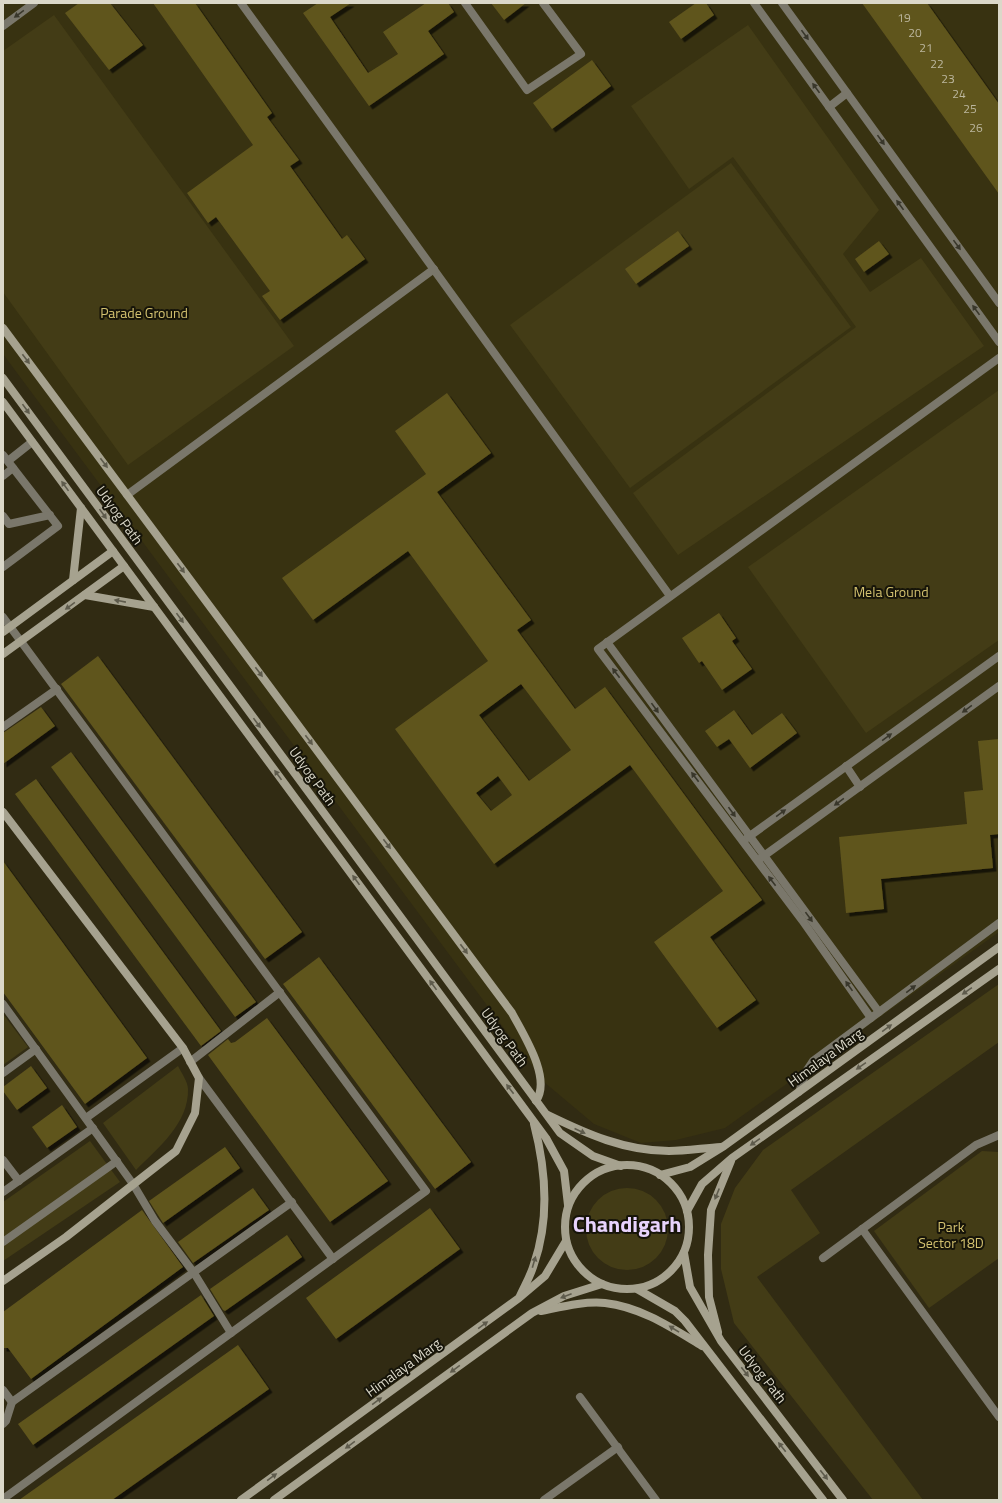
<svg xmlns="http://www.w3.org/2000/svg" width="1002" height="1503" viewBox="0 0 1002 1503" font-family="'Titillium Web',sans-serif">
	<defs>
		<filter id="shadow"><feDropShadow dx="3.5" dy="3.5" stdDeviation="0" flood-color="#0009"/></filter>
	</defs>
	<rect width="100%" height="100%" fill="#312b13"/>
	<polygon fill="#383211" points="3,3 999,3 999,932 725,1128 676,1140 641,1143 594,1124 544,1082 3,354"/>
	<g fill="#433c16">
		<polygon points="54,15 294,346 128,465 3,292 3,51"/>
		<polygon points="748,25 879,210 843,254 870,292 921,258 984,346 678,555 633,493 856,327 733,157 689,189 631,106"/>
		<polygon points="731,163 851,327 630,488 510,325"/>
		<polygon points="999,390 999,640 866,733 748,567"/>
		<polygon points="999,984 999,1042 791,1190 820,1233 757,1277 923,1500 873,1500 734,1323 721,1269 721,1224 735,1188 763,1150"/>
		<polygon points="3,1014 28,1047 3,1065"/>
		<path d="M178,1066C181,1072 188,1082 188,1089C189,1123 158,1148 136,1170L103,1123Z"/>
		<polygon points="90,1141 120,1182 3,1261 3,1202"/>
		<polygon points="982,1151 999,1152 999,1258 929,1308 874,1231"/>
		<circle cx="627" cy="1229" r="41"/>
	</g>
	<g fill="#5f541d" fill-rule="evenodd" filter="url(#shadow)">
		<polygon points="79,3 110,3 143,45 109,70 65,13"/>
		<polygon points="153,3 195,3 272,113 267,117 299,160 290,166 342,239 347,235 365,259 280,320 262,296 270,291 216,217 208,223 187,193 253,145"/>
		<polygon points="318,3 351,3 330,17 368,73 398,54 383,32 426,3 448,3 454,12 428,31 444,54 369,106 303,13"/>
		<polygon points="491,3 526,3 504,20"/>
		<polygon points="696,3 706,3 714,15 681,39 669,22"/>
		<polygon points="862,3 927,3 999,104 999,194"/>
		<polygon points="592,60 611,86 552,129 533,103"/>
		<polygon points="678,231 689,246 636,284 625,269"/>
		<polygon points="879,241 889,254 864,272 855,259"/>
		<path d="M447,393L491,453L437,492L531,620L517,630L575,709L605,687L762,900L710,937L756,1000L717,1028L654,942L723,891L630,765L494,864L395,729L488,661L408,551L313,620L282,578L426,474L395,431ZM521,684L571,750L529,781L479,715ZM498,776L512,795L491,811L476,793Z"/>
		<polygon points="719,613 736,638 732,641 752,669 722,690 702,661 699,663 682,638"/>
		<polygon points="98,656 302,932 265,959 61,684"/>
		<polygon points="41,707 55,726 3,764 3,733"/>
		<polygon points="734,710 752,735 782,713 797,733 750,768 729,739 717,747 705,731"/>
		<polygon points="999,739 999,834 990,835 993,868 881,879 884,909 846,913 839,837 967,824 964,792 983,790 978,741"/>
		<polygon points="71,752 256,1002 235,1017 51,767"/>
		<polygon points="36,779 221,1031 201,1046 15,794"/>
		<polygon points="3,861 147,1058 85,1104 3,992"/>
		<polygon points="319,957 471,1162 435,1189 283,984"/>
		<polygon points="267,1018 388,1181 330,1222 208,1055 228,1039 231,1043 235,1042"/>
		<polygon points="31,1066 47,1088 17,1110 3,1091 3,1087"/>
		<polygon points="62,1105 77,1127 47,1148 32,1127"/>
		<polygon points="225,1147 240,1168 163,1223 149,1201"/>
		<polygon points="253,1188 269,1210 193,1263 178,1242"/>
		<polygon points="430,1208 460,1249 336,1339 306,1298"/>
		<polygon points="142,1210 183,1267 31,1379 8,1348 3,1348 3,1312"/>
		<polygon points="287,1235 302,1257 225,1311 223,1310 210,1289"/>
		<polygon points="201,1295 214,1316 33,1445 18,1424"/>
		<polygon points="238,1345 269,1389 112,1500 19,1500"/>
	</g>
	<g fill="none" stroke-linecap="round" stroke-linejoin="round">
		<g stroke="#7a776b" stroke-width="8">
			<polyline points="241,3 670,596"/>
			<polyline points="465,3 527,90 581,54 543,3"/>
			<polyline points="754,3 999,342"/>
			<polyline points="782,3 999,303"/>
			<polyline points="3,26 34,3"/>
			<polyline points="829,107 847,93"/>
			<polyline points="3,455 58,526 3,567"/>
			<polyline points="8,461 32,442"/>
			<polyline points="3,476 13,468"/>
			<polyline points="127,495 434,269"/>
			<polyline points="3,516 9,524 50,515"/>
			<polyline points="3,617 426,1191 3,1499"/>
			<polyline points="607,642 879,1012"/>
			<polyline points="3,727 57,689"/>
			<polyline points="846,766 860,787"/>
			<polyline points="747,838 999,656"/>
			<polyline points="761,858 999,686"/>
			<polyline points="3,1004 133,1184 155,1221 194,1273 231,1333"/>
			<polyline points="871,1018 802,920 598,649 999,358"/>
			<polyline points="190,1062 280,992"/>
			<polyline points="3,1073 36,1049"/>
			<polyline points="199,1078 333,1259"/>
			<polyline points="799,1092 807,1070 813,1061 999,923"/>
			<polyline points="86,1118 183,1048"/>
			<polyline points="3,1160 19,1181"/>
			<polyline points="3,1192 93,1128"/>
			<polyline points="862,1229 999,1417"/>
			<polyline points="3,1242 117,1161"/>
			<polyline points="823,1258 976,1145 999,1135"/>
			<polyline points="3,1390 12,1402 292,1202"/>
			<polyline points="580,1397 656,1500"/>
			<polyline points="3,1424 6,1421 12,1402"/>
			<polyline points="544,1500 618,1447"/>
		</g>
		<g stroke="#a6a28f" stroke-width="8">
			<path d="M3,328L512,1013C523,1034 552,1078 536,1101"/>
			<polyline points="3,378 560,1133 593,1156 621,1166"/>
			<polyline points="3,402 546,1138 564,1171 568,1205"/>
			<polyline points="73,580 81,508"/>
			<polyline points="85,595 154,607"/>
			<polyline points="3,632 113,551"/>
			<polyline points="3,654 124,566"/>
			<polyline points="3,812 183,1048 199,1078 195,1113 176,1151 66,1237 3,1281"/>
			<path d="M548,1115C587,1134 625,1151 669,1151C686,1151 704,1148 721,1147"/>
			<circle cx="627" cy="1227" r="62"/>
			<polyline points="660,1175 690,1167 724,1146 999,947"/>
			<polyline points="687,1211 702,1184 732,1158 999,969"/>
			<polyline points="684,1253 690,1287 721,1341 843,1500"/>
			<polyline points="637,1289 675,1311 685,1321 823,1500"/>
			<path d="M520,1296C525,1285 531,1275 534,1264C550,1218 546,1170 534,1124"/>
			<path d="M541,1311C561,1307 584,1301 605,1303C641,1307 672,1328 702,1346"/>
			<polyline points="718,1332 709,1297 708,1255 711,1210 731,1161"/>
			<polyline points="241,1500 519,1298 545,1276 566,1241"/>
			<polyline points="274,1500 532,1313 564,1296 602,1284"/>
		</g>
	</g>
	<defs><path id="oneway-solid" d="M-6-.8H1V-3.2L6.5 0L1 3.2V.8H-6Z"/></defs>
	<g fill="#39372b">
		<use href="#oneway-solid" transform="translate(19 14) rotate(144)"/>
		<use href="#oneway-solid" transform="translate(805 35) rotate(54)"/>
		<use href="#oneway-solid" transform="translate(816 88) rotate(-126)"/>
		<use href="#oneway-solid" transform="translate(881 140) rotate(54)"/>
		<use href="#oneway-solid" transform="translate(900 205) rotate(-126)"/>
		<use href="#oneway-solid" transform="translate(957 245) rotate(54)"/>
		<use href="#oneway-solid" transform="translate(976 310) rotate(-126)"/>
		<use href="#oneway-solid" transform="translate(616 673) rotate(-127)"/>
		<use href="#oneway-solid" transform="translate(655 708) rotate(54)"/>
		<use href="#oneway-solid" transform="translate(967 709) rotate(144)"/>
		<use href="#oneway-solid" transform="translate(887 737) rotate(-36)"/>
		<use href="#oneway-solid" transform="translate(695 777) rotate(-127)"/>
		<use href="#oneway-solid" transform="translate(839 802) rotate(144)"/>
		<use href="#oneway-solid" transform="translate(732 812) rotate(54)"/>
		<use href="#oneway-solid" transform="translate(781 813) rotate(-36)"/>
		<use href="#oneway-solid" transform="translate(772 881) rotate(-127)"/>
		<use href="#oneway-solid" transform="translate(809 917) rotate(54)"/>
		<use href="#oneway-solid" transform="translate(849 986) rotate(-125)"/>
		<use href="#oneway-solid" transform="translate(911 989) rotate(-37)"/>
	</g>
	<g fill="#5e5b4c">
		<use href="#oneway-solid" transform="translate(26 359) rotate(53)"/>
		<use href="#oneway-solid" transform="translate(26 409) rotate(54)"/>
		<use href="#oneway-solid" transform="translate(104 463) rotate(53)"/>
		<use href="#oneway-solid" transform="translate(65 486) rotate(-126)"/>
		<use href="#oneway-solid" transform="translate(103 514) rotate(54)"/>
		<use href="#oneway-solid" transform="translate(181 568) rotate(53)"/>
		<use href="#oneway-solid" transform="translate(120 601) rotate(-169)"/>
		<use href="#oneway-solid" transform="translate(70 606) rotate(144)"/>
		<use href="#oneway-solid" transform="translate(180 618) rotate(54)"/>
		<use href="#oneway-solid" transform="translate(259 672) rotate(53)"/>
		<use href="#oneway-solid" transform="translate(257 723) rotate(54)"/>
		<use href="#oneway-solid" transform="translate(309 740) rotate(53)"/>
		<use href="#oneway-solid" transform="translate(278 775) rotate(-126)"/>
		<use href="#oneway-solid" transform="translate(387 844) rotate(53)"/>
		<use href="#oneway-solid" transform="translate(356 880) rotate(-126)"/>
		<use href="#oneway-solid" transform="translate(464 949) rotate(53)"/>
		<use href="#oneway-solid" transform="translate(433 985) rotate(-126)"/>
		<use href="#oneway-solid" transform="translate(967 991) rotate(145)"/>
		<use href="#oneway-solid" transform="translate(887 1028) rotate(-36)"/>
		<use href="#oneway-solid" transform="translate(861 1066) rotate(145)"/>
		<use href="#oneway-solid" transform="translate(510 1089) rotate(-127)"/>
		<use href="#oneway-solid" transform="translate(580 1131) rotate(25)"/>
		<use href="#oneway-solid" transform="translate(755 1142) rotate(145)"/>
		<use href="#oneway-solid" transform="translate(717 1194) rotate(112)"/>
		<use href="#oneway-solid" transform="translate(534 1262) rotate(-74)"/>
		<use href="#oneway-solid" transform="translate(566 1296) rotate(159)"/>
		<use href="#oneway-solid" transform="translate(483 1325) rotate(-36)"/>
		<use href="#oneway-solid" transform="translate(674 1329) rotate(-148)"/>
		<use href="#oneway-solid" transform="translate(455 1369) rotate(144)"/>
		<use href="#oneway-solid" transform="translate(745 1372) rotate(52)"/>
		<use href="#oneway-solid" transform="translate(377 1401) rotate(-36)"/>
		<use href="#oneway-solid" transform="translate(350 1445) rotate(144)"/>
		<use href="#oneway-solid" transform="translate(782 1447) rotate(-128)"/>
		<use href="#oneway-solid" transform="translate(824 1475) rotate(52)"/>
		<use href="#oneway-solid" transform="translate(272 1477) rotate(-36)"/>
	</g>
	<g text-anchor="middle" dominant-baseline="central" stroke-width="4" stroke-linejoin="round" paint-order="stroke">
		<g font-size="12" fill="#bcb79e">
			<text x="904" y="17">19</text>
			<text x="915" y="32">20</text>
			<text x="926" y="47">21</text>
			<text x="937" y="63">22</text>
			<text x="948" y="78">23</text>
			<text x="959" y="93">24</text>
			<text x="970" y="108">25</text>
			<text x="976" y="127">26</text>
		</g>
		<g font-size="14" fill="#d3c16f" stroke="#161409">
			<text x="144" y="312">Parade Ground</text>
			<text x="891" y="591">Mela Ground</text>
			<text x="951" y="1226">Park<tspan x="951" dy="16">Sector 18D</tspan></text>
		</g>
		<g font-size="14" fill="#dbd8c9" stroke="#161409">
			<text transform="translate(120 515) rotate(54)">Udyog Path</text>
			<text transform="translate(313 776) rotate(54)">Udyog Path</text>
			<text transform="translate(505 1037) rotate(54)">Udyog Path</text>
			<text transform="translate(825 1057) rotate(-36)">Himalaya Marg</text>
			<text transform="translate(403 1367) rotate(-36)">Himalaya Marg</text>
			<text transform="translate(763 1374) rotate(52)">Udyog Path</text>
		</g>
		<g font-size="22" font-weight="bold" fill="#e8d3fd" stroke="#161409">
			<text x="627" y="1224">Chandigarh</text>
		</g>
	</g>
	<rect width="1002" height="1503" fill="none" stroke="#dbd8c9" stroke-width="8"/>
</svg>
